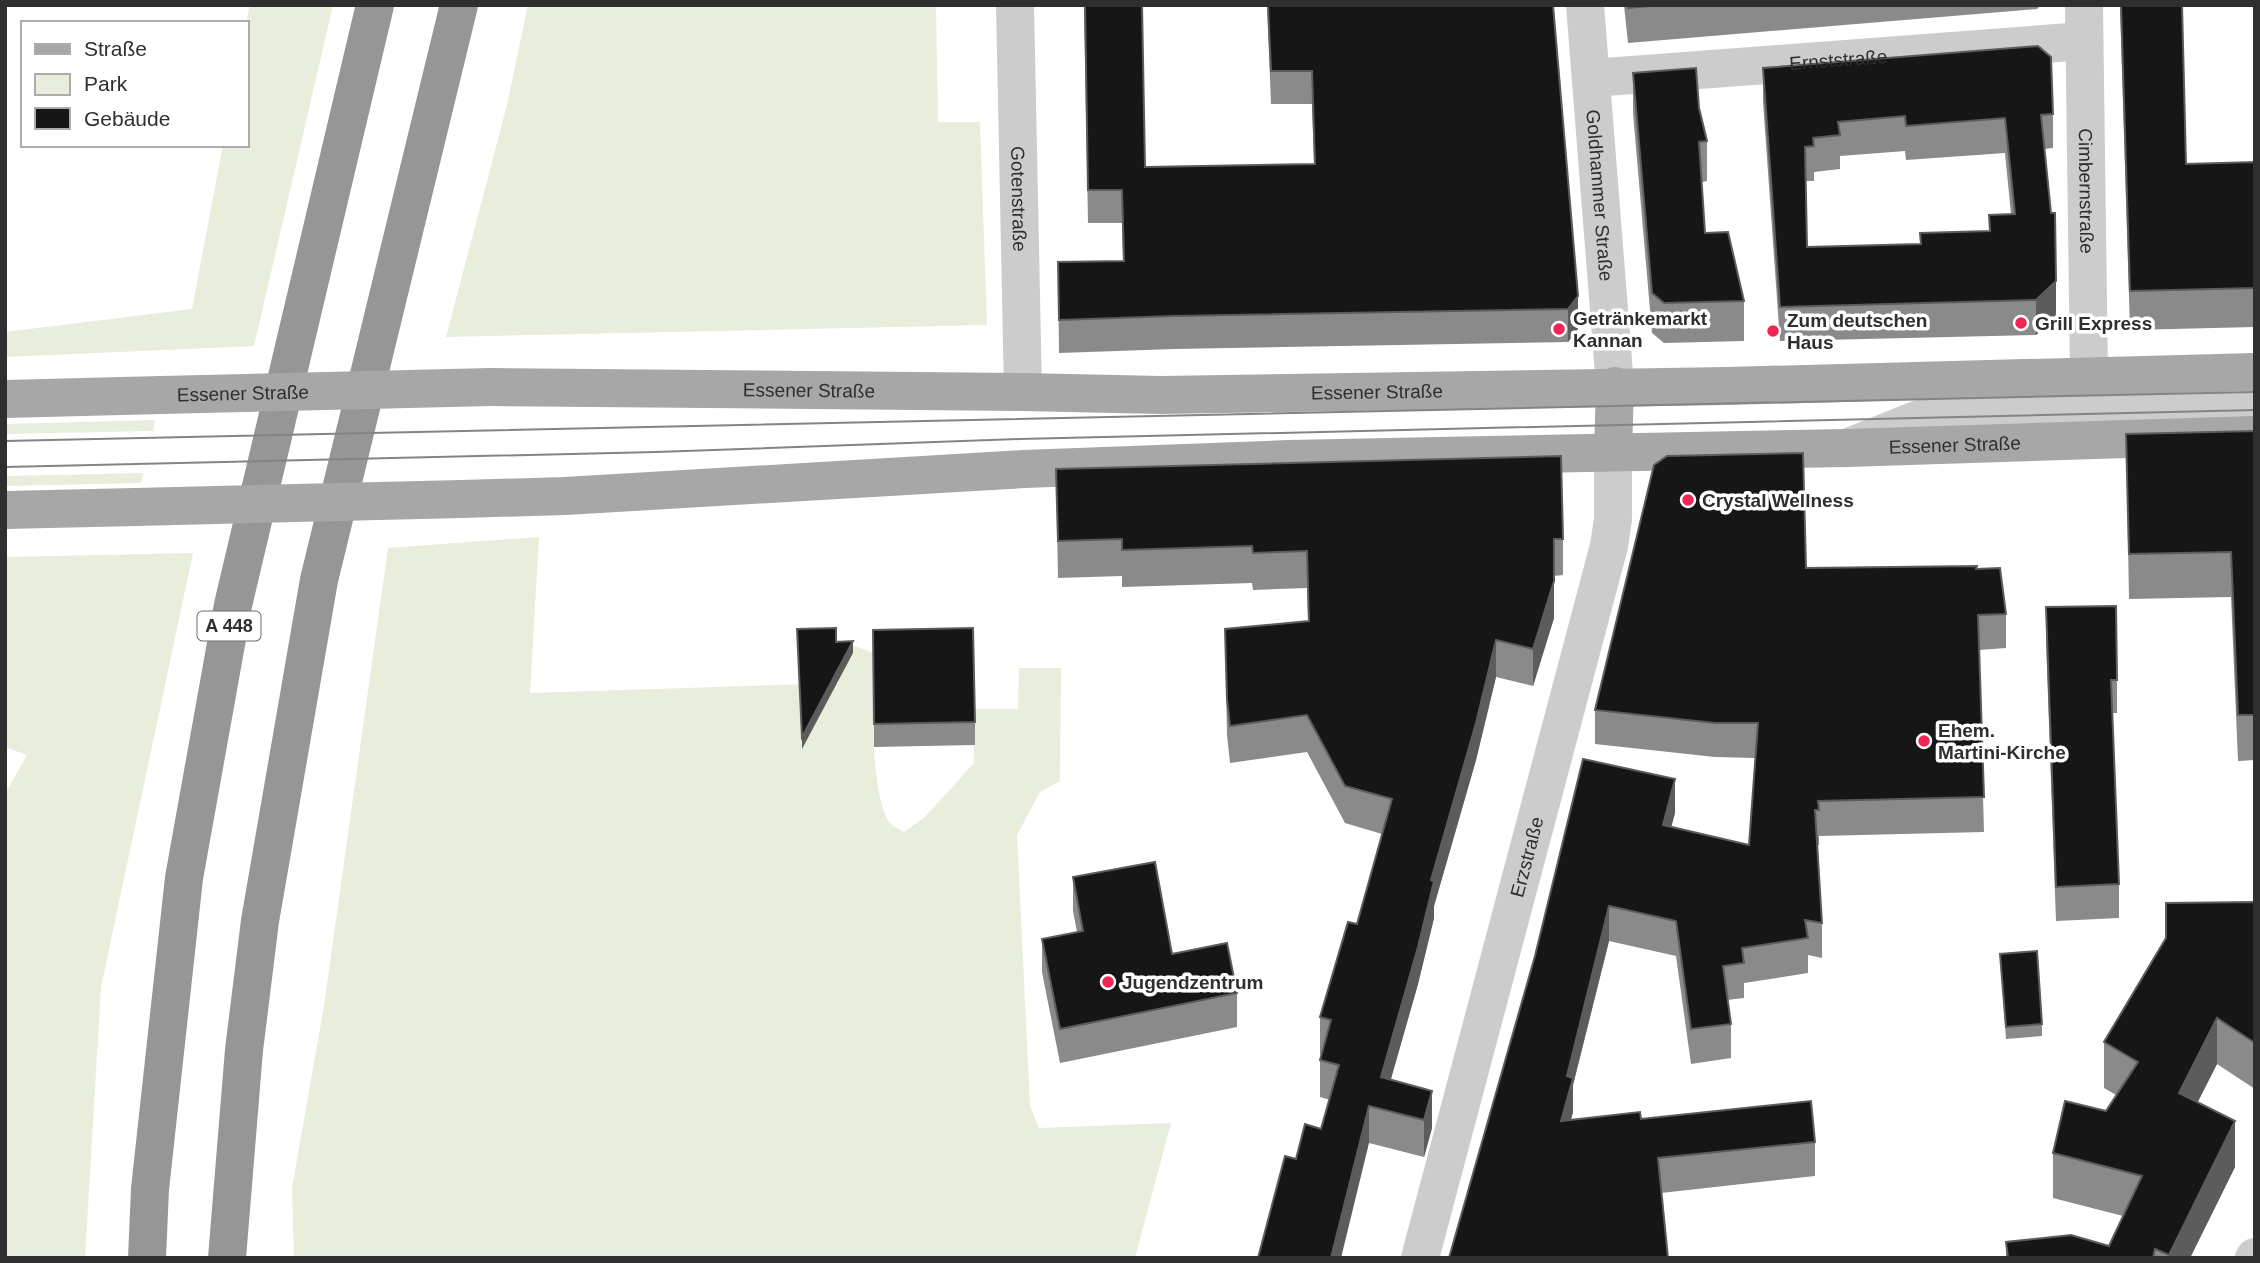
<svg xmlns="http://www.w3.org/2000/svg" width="2260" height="1263" viewBox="0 0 2260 1263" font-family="Helvetica,sans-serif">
	<rect width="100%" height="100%" fill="#fff"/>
	<g fill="#e8eddc">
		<polygon points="250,5 333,5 254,346 5,357 5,332 192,309 223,145 247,145 246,23"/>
		<polygon points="528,5 936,5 938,122 980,122 987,325 446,337 507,105"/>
		<polygon points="155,420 153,431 5,434 5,424"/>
		<polygon points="143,473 141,483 5,486 5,476"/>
		<path d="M539,537L530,693L839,683L836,639L873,653C873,691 869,794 890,823C893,827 900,829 904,832L925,817L974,763V709H1018L1019,668H1061L1060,781L1040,792L1017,835L1030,1106L1039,1128L1171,1123L1135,1258H294L292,1188L324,1006L388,548Z"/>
		<polygon points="193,553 101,987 85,1258 5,1258 5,794 27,755 5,747 5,557"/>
	</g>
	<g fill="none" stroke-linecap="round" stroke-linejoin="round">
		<g stroke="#ccc" stroke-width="38">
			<path id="s1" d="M1015,5L1023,392"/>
			<path id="s2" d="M1585,5L1615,386"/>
			<path id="s3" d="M2084,5L2089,375"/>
			<path id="s4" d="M1592,78L2084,41"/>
			<polyline points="1849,447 1919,419 2255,410"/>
			<path id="s5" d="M1420,1258L1609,546L1613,519V452"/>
			<polyline points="2254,1258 2255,1257"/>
		</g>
		<g stroke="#a7a7a7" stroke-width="38">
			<path id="s6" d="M491,387L1023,392L1161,395L1727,386L2255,372"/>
			<polyline points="5,399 161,395"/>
			<polyline points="1613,452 1615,386"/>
			<path id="s7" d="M462,499L565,496L1024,469L1289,459L1847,448L2255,435"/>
			<polyline points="5,510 136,507"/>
		</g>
		<g stroke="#969696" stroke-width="38">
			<polyline points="147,1258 150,1189 184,878 233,605 375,5"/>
			<polyline points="227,1258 244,1050 260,921 319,580 459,5"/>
		</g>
		<g stroke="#848484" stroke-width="2">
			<polyline points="5,441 2255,392"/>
			<polyline points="5,467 656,452 1020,439 2255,410"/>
		</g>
		<g stroke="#a7a7a7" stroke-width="38">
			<path id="s8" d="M161,395L491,387"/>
			<polyline points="136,507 462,499"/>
		</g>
	</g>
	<g fill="#8a8a8a" fill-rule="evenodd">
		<polygon points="1084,5 1142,5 1145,167 1314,164 1312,104 1271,104 1267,5 1553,5 1578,329 1568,342 1174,349 1059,353 1058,262 1123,261 1122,223 1088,223"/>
		<polygon points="1624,5 2041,5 2037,9 1628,43"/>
		<polygon points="2120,5 2182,5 2186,164 2255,162 2255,327 2130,330"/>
		<path d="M1763,68L2053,114V148L2044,149L2056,316L2036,335L1780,341L1763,102ZM1905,151L1906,160L2005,153L2011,214L1989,231L1920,244L1807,247L1805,181H1814V172L1840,169V156Z"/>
		<polygon points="1633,73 1699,108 1707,141 1707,181 1702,182 1705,233 1744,301 1744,341 1664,343 1652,333 1633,113"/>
		<polygon points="2255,431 2255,760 2238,761 2231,597 2129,599 2126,434"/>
		<polygon points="1056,469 1563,539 1563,575 1554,576 1554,618 1533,686 1496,677 1476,760 1434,906 1434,918 1418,984 1391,1079 1432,1128 1424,1157 1369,1143 1296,1159 1321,1129 1330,1100 1320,1097 1320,1060 1321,1054 1320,1054 1320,1017 1357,924 1382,834 1345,823 1307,752 1230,763 1227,735 1225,629 1308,621 1307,588 1253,590 1252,583 1122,587 1122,576 1058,578"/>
		<polygon points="1806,568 1976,569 2006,614 2006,648 1979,650 1984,832 1819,836 1819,845 1817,845 1822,923 1822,958 1808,955 1808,973 1744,983 1744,998 1727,1000 1731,1024 1731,1058 1691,1064 1676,956 1609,941 1573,1085 1573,1112 1571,1120 1641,1119 1815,1142 1815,1176 1661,1193 1449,1258 1535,956 1675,813 1671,826 1749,845 1755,758 1715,757 1595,744 1595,710"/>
		<polygon points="2046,607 2117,680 2117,713 2112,713 2119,884 2119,918 2056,921 2046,641"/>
		<polygon points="873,630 975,722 975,745 874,747"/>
		<polygon points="1073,877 1172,954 1237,993 1237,1027 1060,1063 1042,972 1042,939 1077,932 1073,911"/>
		<polygon points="2255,902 2255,1089 2217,1064 2197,1103 2235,1167 2190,1258 2006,1258 2006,1242 2109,1246 2123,1216 2053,1198 2053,1153 2106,1111 2116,1095 2104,1088 2104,1042"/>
		<polygon points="2000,954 2042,1024 2042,1036 2006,1039"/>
	</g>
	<g fill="#5c5c5c">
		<polygon points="2056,281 2056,316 2036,335 2036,300"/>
		<polygon points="1578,296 1578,329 1568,342 1568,309"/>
		<polygon points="1554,581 1554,618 1533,686 1533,649"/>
		<polygon points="1496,640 1496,677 1476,760 1434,906 1434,918 1418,984 1382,1110 1381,1077 1431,880"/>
		<polygon points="853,641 853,653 802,749 802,737"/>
		<polygon points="1675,779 1675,813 1663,859 1663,825"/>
		<polygon points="1609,906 1609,941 1573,1085 1573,1112 1561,1155 1561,1121 1567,1076"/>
		<polygon points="2217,1018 2217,1064 2179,1139 2179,1093"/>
		<polygon points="1432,1091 1432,1128 1424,1157 1424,1120"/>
		<polygon points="1369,1106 1369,1143 1341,1258 1331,1258"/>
		<polygon points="2235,1121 2235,1167 2190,1258 2169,1258 2169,1255"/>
	</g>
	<g fill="#161616" stroke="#5c5c5c" stroke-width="2" fill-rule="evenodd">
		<polygon points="1085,5 1142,5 1145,167 1315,164 1312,71 1271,71 1268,5 1553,5 1578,296 1568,309 1174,316 1059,320 1058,262 1124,261 1122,190 1088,190"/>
		<polygon points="1628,5 1662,5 1628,8"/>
		<polygon points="2121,5 2182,5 2186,164 2255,162 2255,288 2130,291"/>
		<path d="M2038,46L2051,57L2053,114L2041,115L2051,213H2055L2056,281L2036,300L1780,307L1763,68ZM1905,116L1906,126L2005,118L2015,214L1989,215L1990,231L1920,233L1921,244L1807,247L1805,147L1814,146L1813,138L1840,135L1838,122Z"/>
		<polygon points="1696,68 1699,108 1707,141 1699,142 1705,233 1728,232 1744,301 1664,303 1652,293 1633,73"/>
		<polygon points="2255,431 2255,715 2238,715 2231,552 2129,554 2126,434"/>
		<polygon points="1803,453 1806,568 1977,566 1976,569 2000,568 2006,614 1978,615 1984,797 1818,801 1819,810 1815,810 1822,923 1805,920 1808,938 1742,948 1744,963 1723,966 1731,1024 1691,1029 1676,921 1609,906 1567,1076 1573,1078 1561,1121 1640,1112 1641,1119 1811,1101 1815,1142 1658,1158 1668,1258 1449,1258 1535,956 1583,759 1675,779 1663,825 1749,845 1758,723 1715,723 1595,710 1654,465 1667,456"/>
		<polygon points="1561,456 1563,539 1554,539 1554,581 1533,649 1496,640 1476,723 1431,880 1434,881 1418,947 1381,1077 1432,1091 1424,1120 1369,1106 1331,1258 1258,1258 1285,1156 1296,1159 1305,1124 1321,1129 1339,1065 1320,1060 1331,1020 1320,1017 1348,922 1357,924 1392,799 1345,786 1307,715 1230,726 1227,699 1225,629 1309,621 1307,551 1253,553 1252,546 1122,550 1122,539 1058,541 1056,469"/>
		<polygon points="2116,606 2117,680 2111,680 2119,884 2056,887 2046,607"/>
		<polygon points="836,628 836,642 853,641 802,737 797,629"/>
		<polygon points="973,628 975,722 874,724 873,630"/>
		<polygon points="1155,862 1172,954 1227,943 1237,993 1060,1029 1042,939 1083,931 1073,877"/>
		<polygon points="2255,902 2255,1043 2217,1018 2179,1093 2235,1121 2169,1255 2155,1249 2153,1258 2008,1258 2006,1242 2071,1235 2109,1246 2142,1176 2053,1153 2065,1101 2106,1111 2138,1062 2104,1042 2166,938 2166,903"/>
		<polygon points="2037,951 2042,1024 2006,1027 2000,954"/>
	</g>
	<g fill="#f32454" stroke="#fff" stroke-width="2.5">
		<circle cx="2021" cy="323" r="7"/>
		<circle cx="1559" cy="329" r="7"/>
		<circle cx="1773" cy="331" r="7"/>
		<circle cx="1688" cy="500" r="7"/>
		<circle cx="1924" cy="741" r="7"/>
		<circle cx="1108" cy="982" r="7"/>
	</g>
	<g text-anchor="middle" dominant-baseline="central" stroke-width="7" stroke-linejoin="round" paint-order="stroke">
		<rect fill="#fff" stroke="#6d6d6d" stroke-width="2" x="197.5" y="611.5" width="63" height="29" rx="5"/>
		<g font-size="18" font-weight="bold" fill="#2f2f2f">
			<text x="229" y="626">A 448</text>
		</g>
		<g font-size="19" fill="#2f2f2f" stroke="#fff">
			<text stroke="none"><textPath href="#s4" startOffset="247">Ernststraße</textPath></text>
			<text stroke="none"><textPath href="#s3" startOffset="186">Cimbernstraße</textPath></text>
			<text stroke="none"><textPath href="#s2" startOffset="191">Goldhammer Straße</textPath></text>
			<text stroke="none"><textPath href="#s1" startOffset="194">Gotenstraße</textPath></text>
			<text stroke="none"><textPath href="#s6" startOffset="318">Essener Straße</textPath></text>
			<text stroke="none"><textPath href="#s6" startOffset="886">Essener Straße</textPath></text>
			<text stroke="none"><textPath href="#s8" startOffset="82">Essener Straße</textPath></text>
			<text stroke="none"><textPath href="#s7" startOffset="1494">Essener Straße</textPath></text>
			<text stroke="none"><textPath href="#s5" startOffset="415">Erzstraße</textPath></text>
		</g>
		<g font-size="19" font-weight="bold" fill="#2f2f2f" stroke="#fff" text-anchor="start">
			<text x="1573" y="318">Getränkemarkt<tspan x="1573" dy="22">Kannan</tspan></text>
			<text x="1787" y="320">Zum deutschen<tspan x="1787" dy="22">Haus</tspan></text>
			<text x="2035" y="323">Grill Express</text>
			<text x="1702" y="500">Crystal Wellness</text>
			<text x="1938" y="730">Ehem.<tspan x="1938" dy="22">Martini-Kirche</tspan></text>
			<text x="1122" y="982">Jugendzentrum</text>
		</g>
	</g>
	<rect width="2260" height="1263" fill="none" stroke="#2f2f2f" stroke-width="14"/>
	<rect x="21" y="21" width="228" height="126" fill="#ffffff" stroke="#acacac" stroke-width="2"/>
	<rect x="35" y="44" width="35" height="10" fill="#a7a7a7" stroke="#acacac" stroke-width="2"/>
	<text x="84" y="56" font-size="21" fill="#2f2f2f">Straße</text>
	<rect x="35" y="74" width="35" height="21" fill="#e8eddc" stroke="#acacac" stroke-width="2"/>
	<text x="84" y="91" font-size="21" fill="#2f2f2f">Park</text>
	<rect x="35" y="108" width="35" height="21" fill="#161616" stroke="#acacac" stroke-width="2"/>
	<text x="84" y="126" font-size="21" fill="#2f2f2f">Gebäude</text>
</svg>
